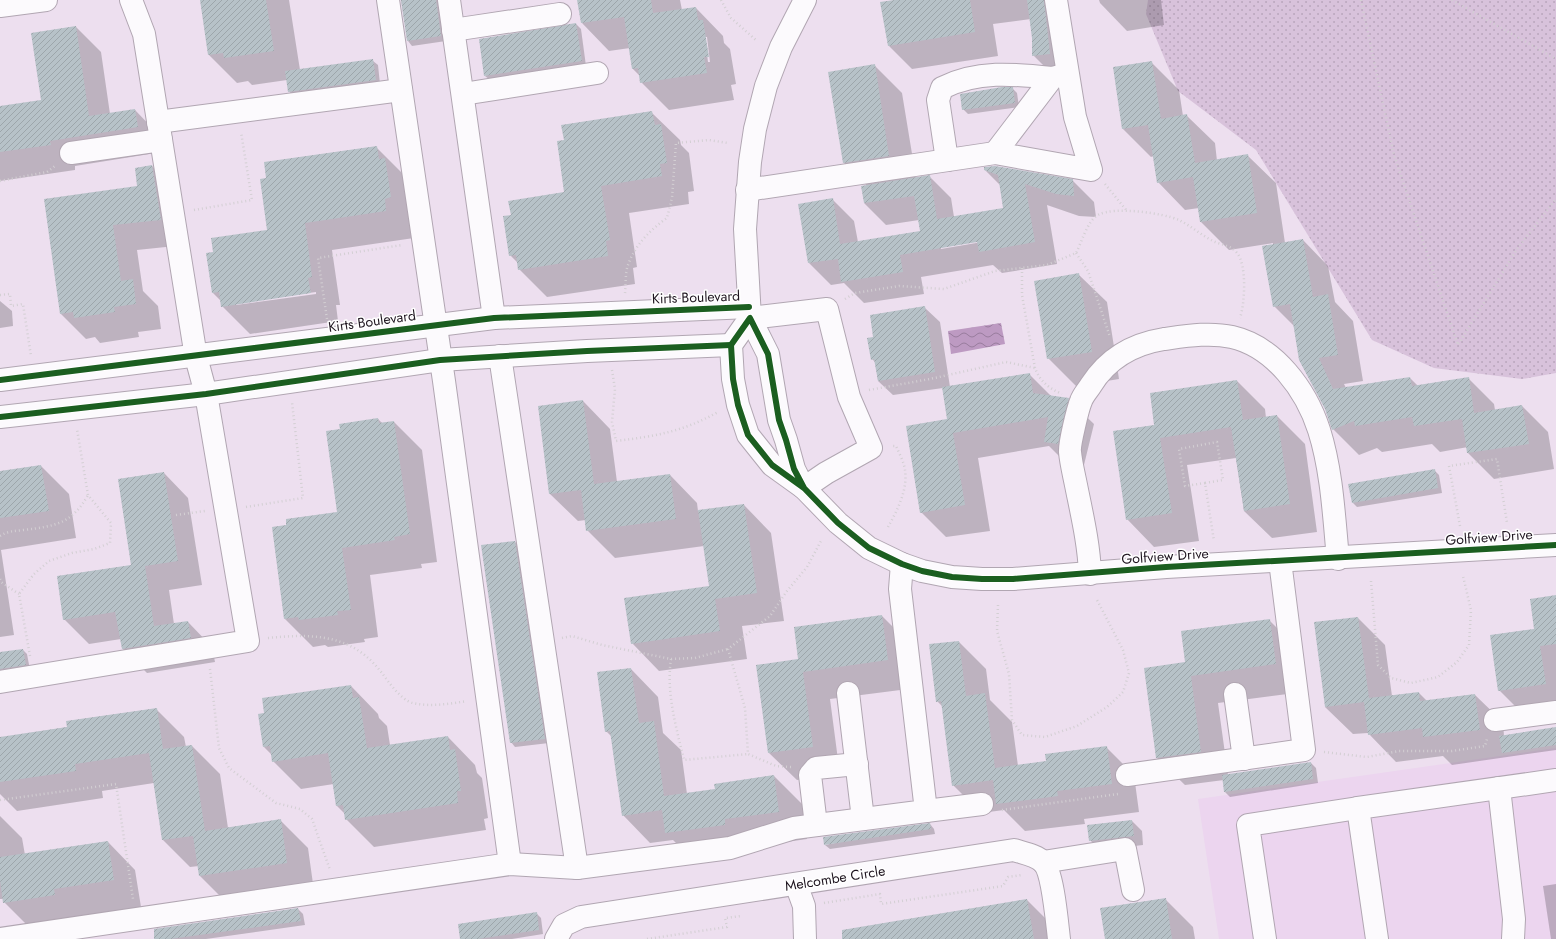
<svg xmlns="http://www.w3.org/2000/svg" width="1556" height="939" viewBox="0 0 1556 939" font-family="Jost,sans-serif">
	<defs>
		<pattern id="grass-dots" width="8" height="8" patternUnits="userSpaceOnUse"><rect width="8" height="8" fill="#d8c2db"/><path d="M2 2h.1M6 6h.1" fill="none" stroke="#b9a6bc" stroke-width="1.8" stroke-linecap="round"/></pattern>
		<pattern id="water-waves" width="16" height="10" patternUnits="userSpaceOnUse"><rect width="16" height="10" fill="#bd9ac2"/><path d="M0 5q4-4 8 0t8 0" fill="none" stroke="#997c9d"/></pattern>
		<pattern id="building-hatch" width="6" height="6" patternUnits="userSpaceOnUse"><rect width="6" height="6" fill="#b7c2c8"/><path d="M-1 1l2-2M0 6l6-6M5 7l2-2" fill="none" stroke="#9da6ab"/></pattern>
	</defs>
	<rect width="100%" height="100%" fill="#eddfef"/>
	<polygon fill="#ecd5ef" points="1556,748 1556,939 1219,939 1198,799"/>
	<polygon fill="url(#grass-dots)" points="1148,0 1556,0 1556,373 1522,379 1434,368 1372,340 1256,150 1178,91 1146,14"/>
	<polygon fill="url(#water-waves)" points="1001,323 1005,344 951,354 948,331"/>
	<g fill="#0003" fill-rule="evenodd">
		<polygon points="201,0 289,0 300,70 373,61 378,65 380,84 293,96 289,91 287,80 252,85 248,81 237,83 209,55"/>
		<polygon points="401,0 440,0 446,41 412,46 408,41"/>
		<path d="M578,0H680L682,10L696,8L723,36L724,43L730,49L736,84L731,85L734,100L669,110L641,82L640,76L633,69L630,48L609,51L582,23ZM705,37H707L710,62H708Z"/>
		<polygon points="900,0 1065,0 1057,79 1033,55 1033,38 1031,19 993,24 998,56 912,69 888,45"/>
		<polygon points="1099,0 1161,0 1164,25 1127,31 1100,3"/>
		<polygon points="576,24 581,29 586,66 490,80 485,76"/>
		<polygon points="76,27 101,52 110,114 135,110 160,136 162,152 75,166 75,170 0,181 0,107 42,101"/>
		<polygon points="1151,62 1179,90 1183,116 1187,116 1215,143 1217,161 1248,156 1276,183 1285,243 1303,240 1328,266 1335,302 1353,321 1363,381 1344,384 1346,388 1410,378 1418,386 1468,378 1494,404 1495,410 1522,406 1548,432 1554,469 1494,479 1468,453 1468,447 1440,452 1432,444 1382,452 1377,448 1359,455 1333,429 1295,327 1274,306 1273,243 1229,250 1201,222 1199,208 1185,210 1158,182 1154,156 1151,157 1123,129 1114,68"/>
		<path d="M874,65L902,93L916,178L929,176L951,198L954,217L1004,209L1000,185L985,170L1072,180L1094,202L1096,217L1079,216L1047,205L1057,264L1002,273L993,265L921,277L924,294L864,303L844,283L831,285L809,263L832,199L854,221L858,242L921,232L919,220L886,225L864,203L867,186L844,163ZM982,240V242L941,249V247Z"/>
		<polygon points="1012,88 1017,93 1019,107 968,114 963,109"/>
		<polygon points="652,113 680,140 681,145 689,153 694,191 688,192 689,204 629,213 637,267 633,268 635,284 547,297 519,269 519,264 510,255 512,216 565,193"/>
		<path d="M376,147L404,175L414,238L332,250L340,305H336L338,321L250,334L222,306L221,301L212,292L214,253L268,231ZM316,292V294L236,305V303Z"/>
		<polygon points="152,166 177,192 185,245 137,250 143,291 158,306 161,329 138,332 139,337 100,343 95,337 86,339 61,314 45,200 139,187"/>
		<polygon points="1079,275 1107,302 1119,379 1076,386 1048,358"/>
		<polygon points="0,301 12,311 13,326 0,328"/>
		<polygon points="925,308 940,322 950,387 1029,374 1052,397 1068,399 1094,424 1083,469 1070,467 1049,446 978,458 990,531 946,537 921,512 948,420 943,388 893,395 878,381 876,363 872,359 874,338"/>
		<polygon points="1237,381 1265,409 1266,418 1277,416 1305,444 1317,532 1272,538 1244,511 1236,458 1187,465 1199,541 1154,547 1127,519 1156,426"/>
		<polygon points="583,401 610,429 617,482 670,475 697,503 698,511 744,505 771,533 784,621 742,626 747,659 659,671 632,643 710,587 704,546 615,558 587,530 586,520 578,521 550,494"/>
		<polygon points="378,419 382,423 394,422 422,450 437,562 421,564 422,568 370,575 378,637 364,639 365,642 328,647 325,645 313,647 285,619 273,527 288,526 338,513 341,429"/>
		<polygon points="41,466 69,494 76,538 1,550 14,635 0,637 0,472"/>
		<polygon points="1434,470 1439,475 1442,493 1357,507 1352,502"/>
		<polygon points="164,473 188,498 202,585 169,590 174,624 188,622 212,647 215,662 147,673 123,649 121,639 89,644 64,619 132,566"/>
		<polygon points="515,542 519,546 549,743 515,747 511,742"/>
		<polygon points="1556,596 1556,714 1527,718 1499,690"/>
		<polygon points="882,616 910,644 916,688 830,699 840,775 797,780 769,753 799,660"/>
		<polygon points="1358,618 1385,645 1392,696 1419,693 1427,701 1475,695 1503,722 1504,736 1556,728 1556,750 1452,765 1443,756 1396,762 1368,733 1353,734 1325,707"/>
		<polygon points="1269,620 1297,648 1303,692 1218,703 1228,775 1311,763 1316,768 1318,783 1230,797 1225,792 1224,780 1185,785 1157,758 1186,663"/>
		<polygon points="959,642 986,669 990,700 1012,722 1018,766 1047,762 1106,747 1134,775 1139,812 1084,819 1085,824 1025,831 1004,810 981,813 953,785 943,707 937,701"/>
		<polygon points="23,650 27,654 30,670 0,675 0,653"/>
		<polygon points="631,669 658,697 663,733 681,750 687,794 716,790 774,776 802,804 807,839 752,847 694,861 673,840 650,843 623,815 612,737 606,731"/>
		<polygon points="351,686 378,714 379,718 387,726 390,745 448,737 475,765 477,773 482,778 488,818 484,819 486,830 374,847 346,819 345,814 337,806 334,784 301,789 273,761 273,756 264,747 259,715"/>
		<polygon points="156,709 184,737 186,747 192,746 220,774 228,828 280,820 308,848 314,891 228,904 200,876 199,866 190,867 163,840 154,783 102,791 103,798 17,811 0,794 0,738 68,727"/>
		<polygon points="0,816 22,838 25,855 108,842 135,870 141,907 32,930 4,902 4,899 0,899"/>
		<polygon points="1132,821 1142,831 1143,845 1100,850 1090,840"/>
		<polygon points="930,824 934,829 935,834 830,849 825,845"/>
		<polygon points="1556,884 1556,939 1551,939 1543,886"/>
		<polygon points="1165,899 1193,927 1195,939 1106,939"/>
		<polygon points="1027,900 1055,928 1056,939 845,939"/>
		<polygon points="298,909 303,914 305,925 206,939 155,939"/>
		<polygon points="536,913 541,918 543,934 512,939 461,939"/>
	</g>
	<g fill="url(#building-hatch)">
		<polygon points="200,0 266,0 274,51 224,58 223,53 208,55"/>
		<polygon points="401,0 436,0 441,36 407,41"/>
		<polygon points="577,0 651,0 653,13 696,7 698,20 703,20 709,57 704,57 707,73 640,83 638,68 632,69 624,17 581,23"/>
		<polygon points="894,0 970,0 975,32 888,46 880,2"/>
		<polygon points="1027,0 1044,0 1050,54 1032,56 1032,38"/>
		<polygon points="576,23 582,61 484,76 479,39"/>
		<polygon points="76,26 89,116 135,109 138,127 50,141 51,145 0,152 0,106 41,100 31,33"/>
		<polygon points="373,59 376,80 288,92 285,71"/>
		<polygon points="1152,61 1161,119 1187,114 1195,163 1248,154 1257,213 1200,222 1193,177 1157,183 1148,125 1122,129 1113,67"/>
		<polygon points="875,64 889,156 843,163 828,72"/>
		<polygon points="1002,87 1013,87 1015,103 962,110 960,94"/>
		<polygon points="652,111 655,125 661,124 667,163 660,164 662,176 601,186 610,240 606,241 608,256 518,270 516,255 509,256 503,216 511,215 508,201 564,192 557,141 564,140 561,125"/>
		<polygon points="377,146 379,159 385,158 391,197 385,199 386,211 305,223 312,277 308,278 311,293 221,307 219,292 212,293 206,253 213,252 211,238 267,230 260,179 266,178 264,162"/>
		<polygon points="152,165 161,220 113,225 121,281 133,279 136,304 114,307 115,312 74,318 73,312 60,314 44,199 137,186 135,168"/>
		<polygon points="995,166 1073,179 1074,196 1056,194 1025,184 1035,242 979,252 977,242 900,255 903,272 841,282 838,259 808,263 798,204 833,198 840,244 920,231 914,196 864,203 861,186 930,175 937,219 1003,208 998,175 984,170 984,167"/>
		<polygon points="1303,239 1313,297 1328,294 1338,355 1319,358 1333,389 1410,377 1412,386 1469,377 1474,413 1522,405 1529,444 1467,453 1462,419 1414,426 1412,417 1355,426 1354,421 1332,430 1325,409 1299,360 1290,304 1273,307 1262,246"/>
		<polygon points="1079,273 1092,352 1047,359 1034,281"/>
		<polygon points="925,306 935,372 878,381 874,359 871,360 867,338 873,337 870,315"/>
		<polygon points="1030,373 1033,393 1069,398 1058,444 1044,442 1048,417 953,433 965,505 920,513 906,426 947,419 942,387"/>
		<polygon points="1237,380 1243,420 1277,415 1290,504 1244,511 1231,427 1160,438 1172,513 1126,520 1113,431 1154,425 1150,393"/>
		<polygon points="583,400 594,484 670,474 676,519 586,531 581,490 549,494 538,406"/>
		<polygon points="378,418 379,423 394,421 410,534 394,537 395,540 342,548 351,610 337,611 338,615 299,620 298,617 284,619 272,527 286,525 286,519 337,512 326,431 340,429 339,424"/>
		<polygon points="41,465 49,511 0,518 0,471"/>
		<polygon points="1435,469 1438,488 1352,503 1348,484"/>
		<polygon points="164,472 178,561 145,566 154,626 188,621 191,638 122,649 115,612 63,620 57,576 131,565 118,479"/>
		<polygon points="744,504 757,593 715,599 720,631 631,644 624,598 709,586 698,510"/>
		<polygon points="515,541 545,739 510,743 481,545"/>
		<polygon points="1556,595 1556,644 1540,646 1546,684 1498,691 1490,635 1534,629 1530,599"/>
		<polygon points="882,615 888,660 803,672 813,747 768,753 756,665 798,659 794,627"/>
		<polygon points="1358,617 1369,698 1419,692 1420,701 1475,694 1480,730 1423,737 1422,728 1368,735 1364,702 1325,707 1314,622"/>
		<polygon points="1270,619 1276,664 1191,676 1201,752 1156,758 1144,668 1185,662 1181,631"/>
		<polygon points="959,641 966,696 985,693 995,768 1046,761 1045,754 1107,746 1112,784 1057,791 1058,796 996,804 993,780 952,786 941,701 936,702 929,644"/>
		<polygon points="23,649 26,665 0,669 0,652"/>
		<polygon points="631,668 639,723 654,721 664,796 715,789 714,784 774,775 779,812 725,819 725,825 665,833 662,810 622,816 610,731 605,732 597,672"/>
		<polygon points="351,685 353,698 359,697 367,748 448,736 450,750 455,749 461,791 457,791 458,803 345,820 343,805 336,806 328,753 272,762 270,746 263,747 258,714 264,713 262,698"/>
		<polygon points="157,708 163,749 192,745 205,831 281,819 287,863 199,876 193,836 162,840 149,753 75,764 76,771 0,782 0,737 67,727 66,721"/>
		<polygon points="1556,727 1556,745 1502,753 1499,736"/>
		<polygon points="1311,762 1313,779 1224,792 1222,775"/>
		<polygon points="1132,820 1134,836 1089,841 1087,825"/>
		<polygon points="930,823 931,829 824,845 823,837"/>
		<polygon points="108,841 114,880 54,889 55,895 3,903 0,880 0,857"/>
		<polygon points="1166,898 1172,939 1105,939 1100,908"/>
		<polygon points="1027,899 1034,939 842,939 842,930"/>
		<polygon points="298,908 301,921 170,939 154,939 154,929"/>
		<polygon points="537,912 539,930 478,939 460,939 458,924"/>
	</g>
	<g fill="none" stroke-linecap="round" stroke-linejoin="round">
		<defs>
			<g id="minor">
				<polyline points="388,0 444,381 510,864"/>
				<polyline points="449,0 494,318"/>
				<polyline points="0,6 46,0"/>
				<polyline points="453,30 560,14"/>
				<polyline points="463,94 597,73"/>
				<polyline points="158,122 401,90"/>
				<polyline points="71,153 161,140"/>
				<polyline points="995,153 1052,78 1063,75"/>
				<path d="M947,160L938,100L942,88C977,70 1014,74 1052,78"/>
				<polyline points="747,190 995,153 1091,170 1075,117 1056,0"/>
				<polyline points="750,318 731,345 733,379 738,405 748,435 772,465 804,488 838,523 869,548 902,564 922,571 952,577 982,579 1013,579 1166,567 1556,545"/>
				<polyline points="750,318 827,309 849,397 871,448 826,473 804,488"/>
				<polyline points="500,356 577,868"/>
				<polyline points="0,380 494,318 749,307"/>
				<polyline points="0,417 206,394 440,360 587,351 731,345"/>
				<polyline points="803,487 794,469 786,440 779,420 768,354 750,318 745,229 750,162 755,129 766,86 781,47 805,0"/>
				<path d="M1090,574C1089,544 1082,515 1076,485C1074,475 1071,463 1070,452C1069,445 1078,408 1081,401C1083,395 1088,390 1091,385C1108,358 1133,344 1164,339C1186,336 1210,332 1232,337C1275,347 1306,390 1319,430C1332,471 1334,517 1338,559"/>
				<polyline points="0,682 248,641 206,394 196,357 144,34 131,0"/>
				<polyline points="848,693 863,819"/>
				<polyline points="1235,694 1244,759"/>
				<polyline points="1495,720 1556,712"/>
				<polyline points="1127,775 1304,750 1280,561"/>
				<polyline points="1499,788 1514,919 1513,939"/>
				<polyline points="926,811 982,804"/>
				<polyline points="816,825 810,775 816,768 857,764"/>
				<polyline points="1043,862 1125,849 1133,890"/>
				<polyline points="796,884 804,906 805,939"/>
				<polyline points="0,939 510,864 577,868 730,848 794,828 926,811 900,589 902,564"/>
				<path d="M556,939L564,925L581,917L1014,850C1023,853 1036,855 1043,862C1053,872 1057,923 1059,939"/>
				<polyline points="1265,939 1248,825 1358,808"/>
				<polyline points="1377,939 1358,808 1556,780"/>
			</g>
		</defs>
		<use href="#minor" stroke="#b1a6b2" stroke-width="24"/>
		<g stroke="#d3cfd3" stroke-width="2.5" stroke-dasharray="1 3" stroke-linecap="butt">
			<polyline points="721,0 731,18 757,41"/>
			<polyline points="1361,0 1394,155 1458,345 1517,249 1556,199"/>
			<polyline points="1452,0 1556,59"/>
			<polyline points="0,181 47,172 55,166"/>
			<polyline points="1105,184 1127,211"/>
			<polyline points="194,210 252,200 241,132"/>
			<polyline points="1076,253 1088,271 1110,337"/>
			<polyline points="1022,268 1022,295 1035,368"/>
			<path d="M625,293C626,284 625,273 628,265C635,245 650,230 667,218L672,198L676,143L709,140L728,143"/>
			<polyline points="0,295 10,294 11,306 23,304 31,356"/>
			<path d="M845,299L855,293L899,286L944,289L995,271L1047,265L1076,253C1082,242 1087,221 1098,215C1114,206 1163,213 1179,220C1191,226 1201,235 1213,241C1221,245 1231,245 1237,253C1247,265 1245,303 1240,318"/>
			<polyline points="327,319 318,258 402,245"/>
			<path d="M612,370L615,389L612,422L616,441C656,436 682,432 718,412"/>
			<path d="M869,390L930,379L1006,362L1035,368C1040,381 1048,388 1062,394"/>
			<polyline points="1205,483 1185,486 1179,449 1217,442 1223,480 1205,483 1214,541"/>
			<polyline points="246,507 303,498 292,402"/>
			<polyline points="176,515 205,511"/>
			<polyline points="1460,526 1449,466 1497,459 1507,523"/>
			<path d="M888,527C897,511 908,490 905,470C904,462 899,453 896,446H891"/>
			<path d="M0,536C7,531 15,531 24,530C55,526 72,524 88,495"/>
			<polyline points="0,579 1,582 19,594"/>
			<polyline points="1371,581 1378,665 1391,678 1411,683 1438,677 1457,662 1469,645 1471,610 1463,576"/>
			<polyline points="998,605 997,631 1009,674 1012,720 1022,735 1045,737 1077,726 1107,707 1123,692 1129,673 1123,650 1096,598"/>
			<path d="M268,638C308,634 348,633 377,667C386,677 399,700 413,703C430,707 449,704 467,701"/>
			<polyline points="562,638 572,636 602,645 671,659 695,658 728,649"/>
			<polyline points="30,656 19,594 34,574 49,561 72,553 94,549 110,543 111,523 88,495 77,429"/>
			<path d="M671,659C666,692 676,727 684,760L748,754"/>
			<polyline points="210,669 219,748 229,768 276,803 300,809 312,819 330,870"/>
			<polyline points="1324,752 1367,757 1399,751 1452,751 1485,746 1487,739"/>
			<polyline points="791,767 776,766 748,754 745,708 728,649 770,616 787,591 807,567 821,541"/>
			<polyline points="0,800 116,784 133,899"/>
			<polyline points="1002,810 1118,794"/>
			<polyline points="824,903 880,894 881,904 1003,886 1008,877 1022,875"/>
			<polyline points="647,939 727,927 725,918 741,916"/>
		</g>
		<use href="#minor" stroke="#fcfafd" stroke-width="22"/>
		<defs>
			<g id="cycleway">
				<polyline points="0,380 494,318 749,307"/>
				<polyline points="0,417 206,394 440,360 587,351 731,345"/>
				<polyline points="804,488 794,469 786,440 779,420 768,354 750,318 731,345 733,379 738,405 748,435 772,465 804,488 838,523 869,548 902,564 922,571 952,577 982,579 1013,579 1166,567 1556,545"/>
			</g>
		</defs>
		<use href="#cycleway" stroke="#fff" stroke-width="8"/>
		<use href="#cycleway" stroke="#1b5e20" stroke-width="6"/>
	</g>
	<g text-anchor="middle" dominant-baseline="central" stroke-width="3" stroke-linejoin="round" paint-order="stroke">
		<g font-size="14" fill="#1e141f" stroke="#fff">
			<text transform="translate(696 297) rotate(-2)">Kirts Boulevard</text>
			<text transform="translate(372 321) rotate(-8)">Kirts Boulevard</text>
			<text transform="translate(1489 537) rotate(-4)">Golfview Drive</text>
			<text transform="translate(1165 556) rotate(-4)">Golfview Drive</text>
			<text transform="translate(835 878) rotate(-9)">Melcombe Circle</text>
		</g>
	</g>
</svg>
